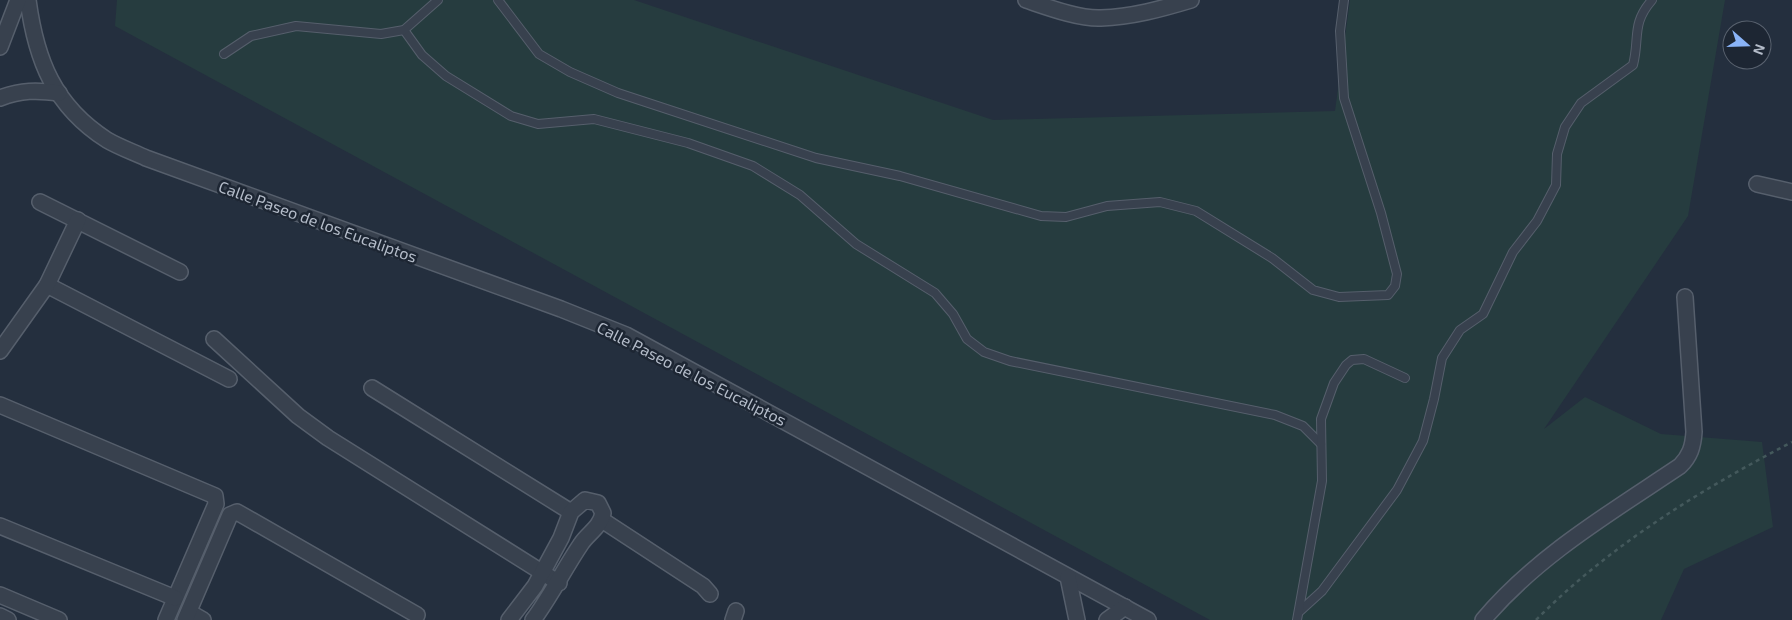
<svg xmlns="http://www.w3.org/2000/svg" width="1792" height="620" viewBox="0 0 1792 620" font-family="'Exo 2',sans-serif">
	<rect width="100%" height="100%" fill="#242f3e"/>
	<polygon fill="#263c3f" points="117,0 634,0 993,120 1335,111 1350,0 1725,0 1688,216 1544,429 1585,397 1661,434 1762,442 1773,527 1684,569 1661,620 1210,620 115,26"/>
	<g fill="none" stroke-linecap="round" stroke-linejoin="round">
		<defs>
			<g id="lane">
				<polyline points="498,0 539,54 570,72 618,93 816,158 900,176 1041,216 1066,217 1107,206 1160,202 1196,211 1272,258 1313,290 1339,297 1388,295 1395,286 1397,274 1381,213 1344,98 1340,31 1344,0"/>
				<polyline points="404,30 422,55 446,76 511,116 538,124 594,119 688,143 753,166 800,195 856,244 935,293 953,314 967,339 984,352 1010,361 1275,415 1303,426 1321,444"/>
				<polyline points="224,54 251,36 296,26 381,34 404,30 438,0"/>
				<path d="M1300,611L1322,591L1397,490L1423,441L1434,399L1442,358L1460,330L1483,314L1513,252L1537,221L1556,185L1557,154L1565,127L1581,103L1633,65C1640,38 1631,24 1652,0"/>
				<polyline points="1297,620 1322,481 1321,419 1334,383 1346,365 1352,360 1364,359 1405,378"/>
			</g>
			<g id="street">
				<path d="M28,0C36,60 54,106 107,140C119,147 133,152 146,158L561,309L626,335L1148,620"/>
				<path d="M1026,0C1047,7 1079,19 1101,18C1132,17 1161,9 1191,0"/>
				<polyline points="0,47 18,0"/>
				<path d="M0,98C21,90 37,90 59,93"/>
				<polyline points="1757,184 1792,192"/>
				<polyline points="40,202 180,272"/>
				<polyline points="47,285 229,379"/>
				<polyline points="214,339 298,416 328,438 559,583"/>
				<polyline points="0,351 47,285 78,220"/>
				<polyline points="372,388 571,512"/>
				<polyline points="0,405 215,496 216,504 166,620"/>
				<polyline points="602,520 703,586 710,594"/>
				<polyline points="0,526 175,598"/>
				<polyline points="1068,577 1077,620"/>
				<polyline points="0,595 59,620"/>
				<polyline points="189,612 203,620"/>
				<polyline points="0,616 8,620"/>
				<polyline points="185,620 230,515 237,512 417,615"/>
				<path d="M509,620L535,586L561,538L571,512L585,500L598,503L603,513C600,528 588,533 581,544C564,569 551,596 533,620"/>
				<polyline points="733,620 736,611"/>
				<polyline points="1107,620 1125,607"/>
				<path d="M1483,620C1537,556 1610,513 1680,466C1690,456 1693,447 1694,432L1685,297"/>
			</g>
		</defs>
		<use href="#lane" stroke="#565f6c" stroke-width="10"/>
		<use href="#street" stroke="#565f6c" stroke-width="18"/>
		<path stroke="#44595c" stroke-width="2.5" stroke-dasharray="4 4" stroke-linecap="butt" d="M1536,620C1609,546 1700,490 1792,442"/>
		<use href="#lane" stroke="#38414e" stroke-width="8"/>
		<use href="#street" stroke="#38414e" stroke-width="15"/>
	</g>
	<g text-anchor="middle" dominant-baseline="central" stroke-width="5" stroke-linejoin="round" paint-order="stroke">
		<g font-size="16" fill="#b4bcc9" stroke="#1d2633">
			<text transform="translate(318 221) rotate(20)">Calle Paseo de los Eucaliptos</text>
			<text transform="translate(692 373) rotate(27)">Calle Paseo de los Eucaliptos</text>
		</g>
	</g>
	<g transform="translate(1747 45) rotate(110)"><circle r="24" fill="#1d2633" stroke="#59626f"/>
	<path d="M0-4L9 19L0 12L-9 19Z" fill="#8ab4f8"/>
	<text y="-8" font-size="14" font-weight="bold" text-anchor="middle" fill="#b4bcc9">N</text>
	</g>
</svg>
